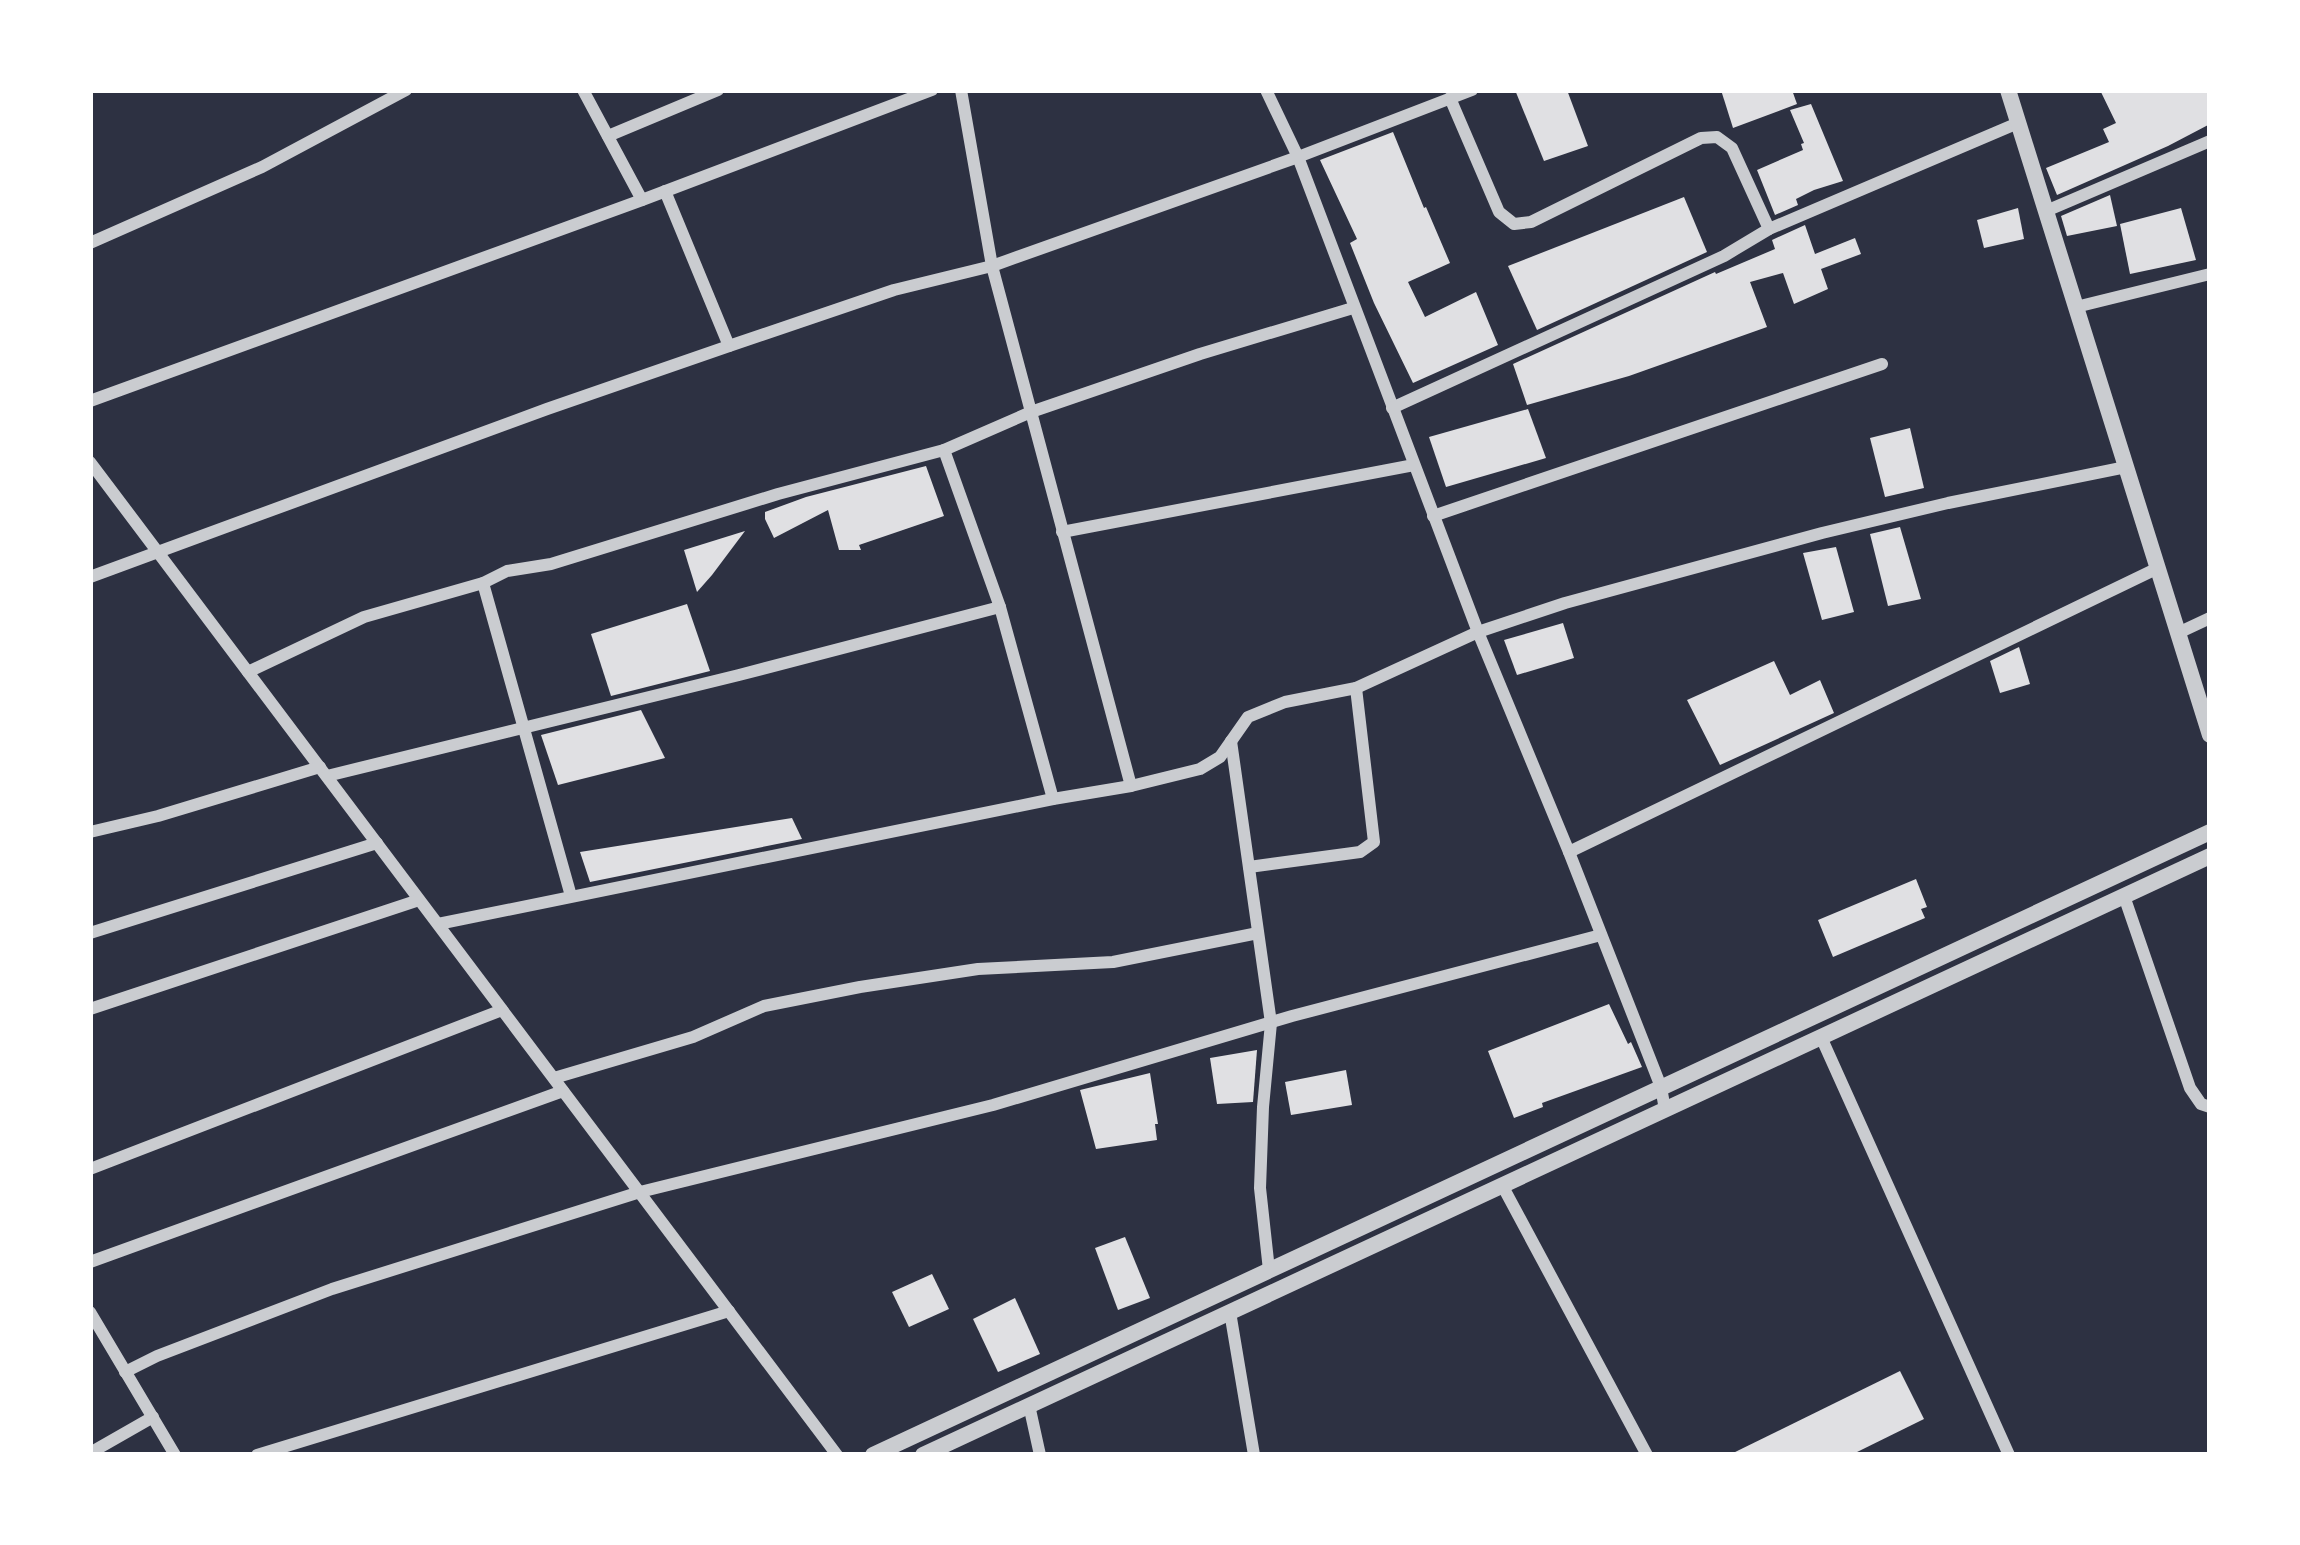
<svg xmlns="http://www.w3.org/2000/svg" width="2300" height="1545" viewBox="0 0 2300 1545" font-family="Raleway,sans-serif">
	<rect width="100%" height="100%" fill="#2d3142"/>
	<g fill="#e0e0e3">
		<polygon points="1515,90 1567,90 1588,146 1544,161"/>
		<polygon points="1721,90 1792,90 1797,104 1733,128"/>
		<polygon points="2100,90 2210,90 2210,124 2168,146 2057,195 2046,168 2109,142 2103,129 2116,123"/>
		<polygon points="1811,104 1843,181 1814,190 1796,199 1798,205 1775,215 1757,170 1803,150 1801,144 1804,143 1790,110"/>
		<polygon points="1393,132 1424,208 1426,207 1450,263 1408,282 1425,317 1476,292 1498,345 1413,383 1374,303 1350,243 1357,239 1320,160"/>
		<polygon points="2110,195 2117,226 2067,236 2061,216"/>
		<polygon points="1684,197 1707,252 1537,330 1508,266"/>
		<polygon points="2018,208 2024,239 1984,248 1977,220"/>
		<polygon points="2181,208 2196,260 2130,274 2120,224"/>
		<polygon points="1805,225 1815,254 1855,238 1861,254 1821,269 1828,289 1794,304 1783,273 1750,282 1767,327 1629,376 1527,405 1513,364 1715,272 1716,274 1775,249 1772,240"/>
		<polygon points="1528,409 1546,458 1446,487 1429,437"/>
		<polygon points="1910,428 1924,488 1885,497 1870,438"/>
		<polygon points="926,466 944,516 859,545 861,550 839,550 828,510 774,538 765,519 765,512 806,497"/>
		<polygon points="1900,527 1921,599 1888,606 1870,534"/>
		<polygon points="745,531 712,575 697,592 684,550"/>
		<polygon points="1836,547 1854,612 1822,620 1803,553"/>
		<polygon points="687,604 710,671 611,696 591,634"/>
		<polygon points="1563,623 1574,658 1517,675 1504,640"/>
		<polygon points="2019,647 2030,684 2000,693 1990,661"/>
		<polygon points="1774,661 1790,695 1820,680 1834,713 1720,765 1687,700"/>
		<polygon points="641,710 665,758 558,785 541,735"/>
		<polygon points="792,818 802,839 590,882 580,852"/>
		<polygon points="1916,879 1927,907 1921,909 1925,918 1833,957 1818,920"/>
		<polygon points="1609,1004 1628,1044 1631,1042 1642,1067 1542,1103 1543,1107 1514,1118 1488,1051"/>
		<polygon points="1257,1050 1253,1102 1217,1104 1210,1058"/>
		<polygon points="1346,1070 1352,1105 1291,1115 1285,1082"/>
		<polygon points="1150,1073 1158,1124 1155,1124 1157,1140 1096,1149 1080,1090"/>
		<polygon points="1125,1237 1150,1298 1118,1310 1095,1248"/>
		<polygon points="932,1274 949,1309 909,1327 892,1292"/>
		<polygon points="1015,1298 1040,1354 998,1372 973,1319"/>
		<polygon points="1900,1371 1924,1419 1851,1455 1729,1455"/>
	</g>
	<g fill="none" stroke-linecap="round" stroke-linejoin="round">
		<g stroke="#caccd0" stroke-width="12">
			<polyline points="583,90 642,200"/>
			<polyline points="961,90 992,266 1131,786"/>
			<polyline points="1266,90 1298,157 1478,632 1569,852 1661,1087 1665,1110"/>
			<polyline points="1450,98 1499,212 1514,224 1531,222 1701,138 1717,137 1732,148 1769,229"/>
			<polyline points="608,136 718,90"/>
			<polyline points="665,191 729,346"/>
			<polyline points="2046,211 2210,141"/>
			<polyline points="90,243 262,167 406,90"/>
			<polyline points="2076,307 2210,274"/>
			<polyline points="90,401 642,200 932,90"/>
			<polyline points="1392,408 1724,256 1769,229 2018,123"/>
			<polyline points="944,450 1000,607 1053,799"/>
			<polyline points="90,462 837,1455"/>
			<polyline points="1433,516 1882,364"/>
			<polyline points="1062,532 1414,465"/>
			<polyline points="90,577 547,409 729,346 894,290 992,266 1298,157 1472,90"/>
			<polyline points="483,583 571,896"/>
			<polyline points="2178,633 2210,618"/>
			<polyline points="248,672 364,617 483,583 507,571 551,564 778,494 944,450 1031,412 1200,354 1353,308"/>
			<polyline points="1231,741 1271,1023 1263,1107 1260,1188 1269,1270"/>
			<polyline points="327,776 739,675 1000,607"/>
			<polyline points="90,832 158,816 320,767"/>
			<polyline points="1569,852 2158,568"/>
			<polyline points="1249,867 1360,852 1374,842 1356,688"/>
			<polyline points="2124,896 2190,1088 2201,1104 2210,1107"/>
			<polyline points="438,924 1053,799 1131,786 1200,769 1220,757 1248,717 1285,702 1356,688 1478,632 1565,603 1822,533 1948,503 2126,467"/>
			<polyline points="90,933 377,843"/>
			<polyline points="90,1009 419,900"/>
			<polyline points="1821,1037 2009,1455"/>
			<polyline points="554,1078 693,1037 764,1006 860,987 978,969 1113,962 1258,933"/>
			<polyline points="90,1169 502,1010"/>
			<polyline points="1502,1185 1647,1455"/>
			<polyline points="90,1262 563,1091"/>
			<polyline points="90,1312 175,1455"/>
			<polyline points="1230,1312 1254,1455"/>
			<polyline points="125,1372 157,1356 332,1289 640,1192 993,1105 1292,1016 1601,935"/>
			<polyline points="1029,1405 1040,1455"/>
			<polyline points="90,1453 153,1417"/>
			<polyline points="257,1455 729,1311"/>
		</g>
		<g stroke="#caccd0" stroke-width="16">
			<polyline points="2008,90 2210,735"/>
			<polyline points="873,1455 2210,832"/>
			<polyline points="923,1455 2210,856"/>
		</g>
	</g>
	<rect width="2300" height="1545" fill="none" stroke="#ffffff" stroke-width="186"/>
</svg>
